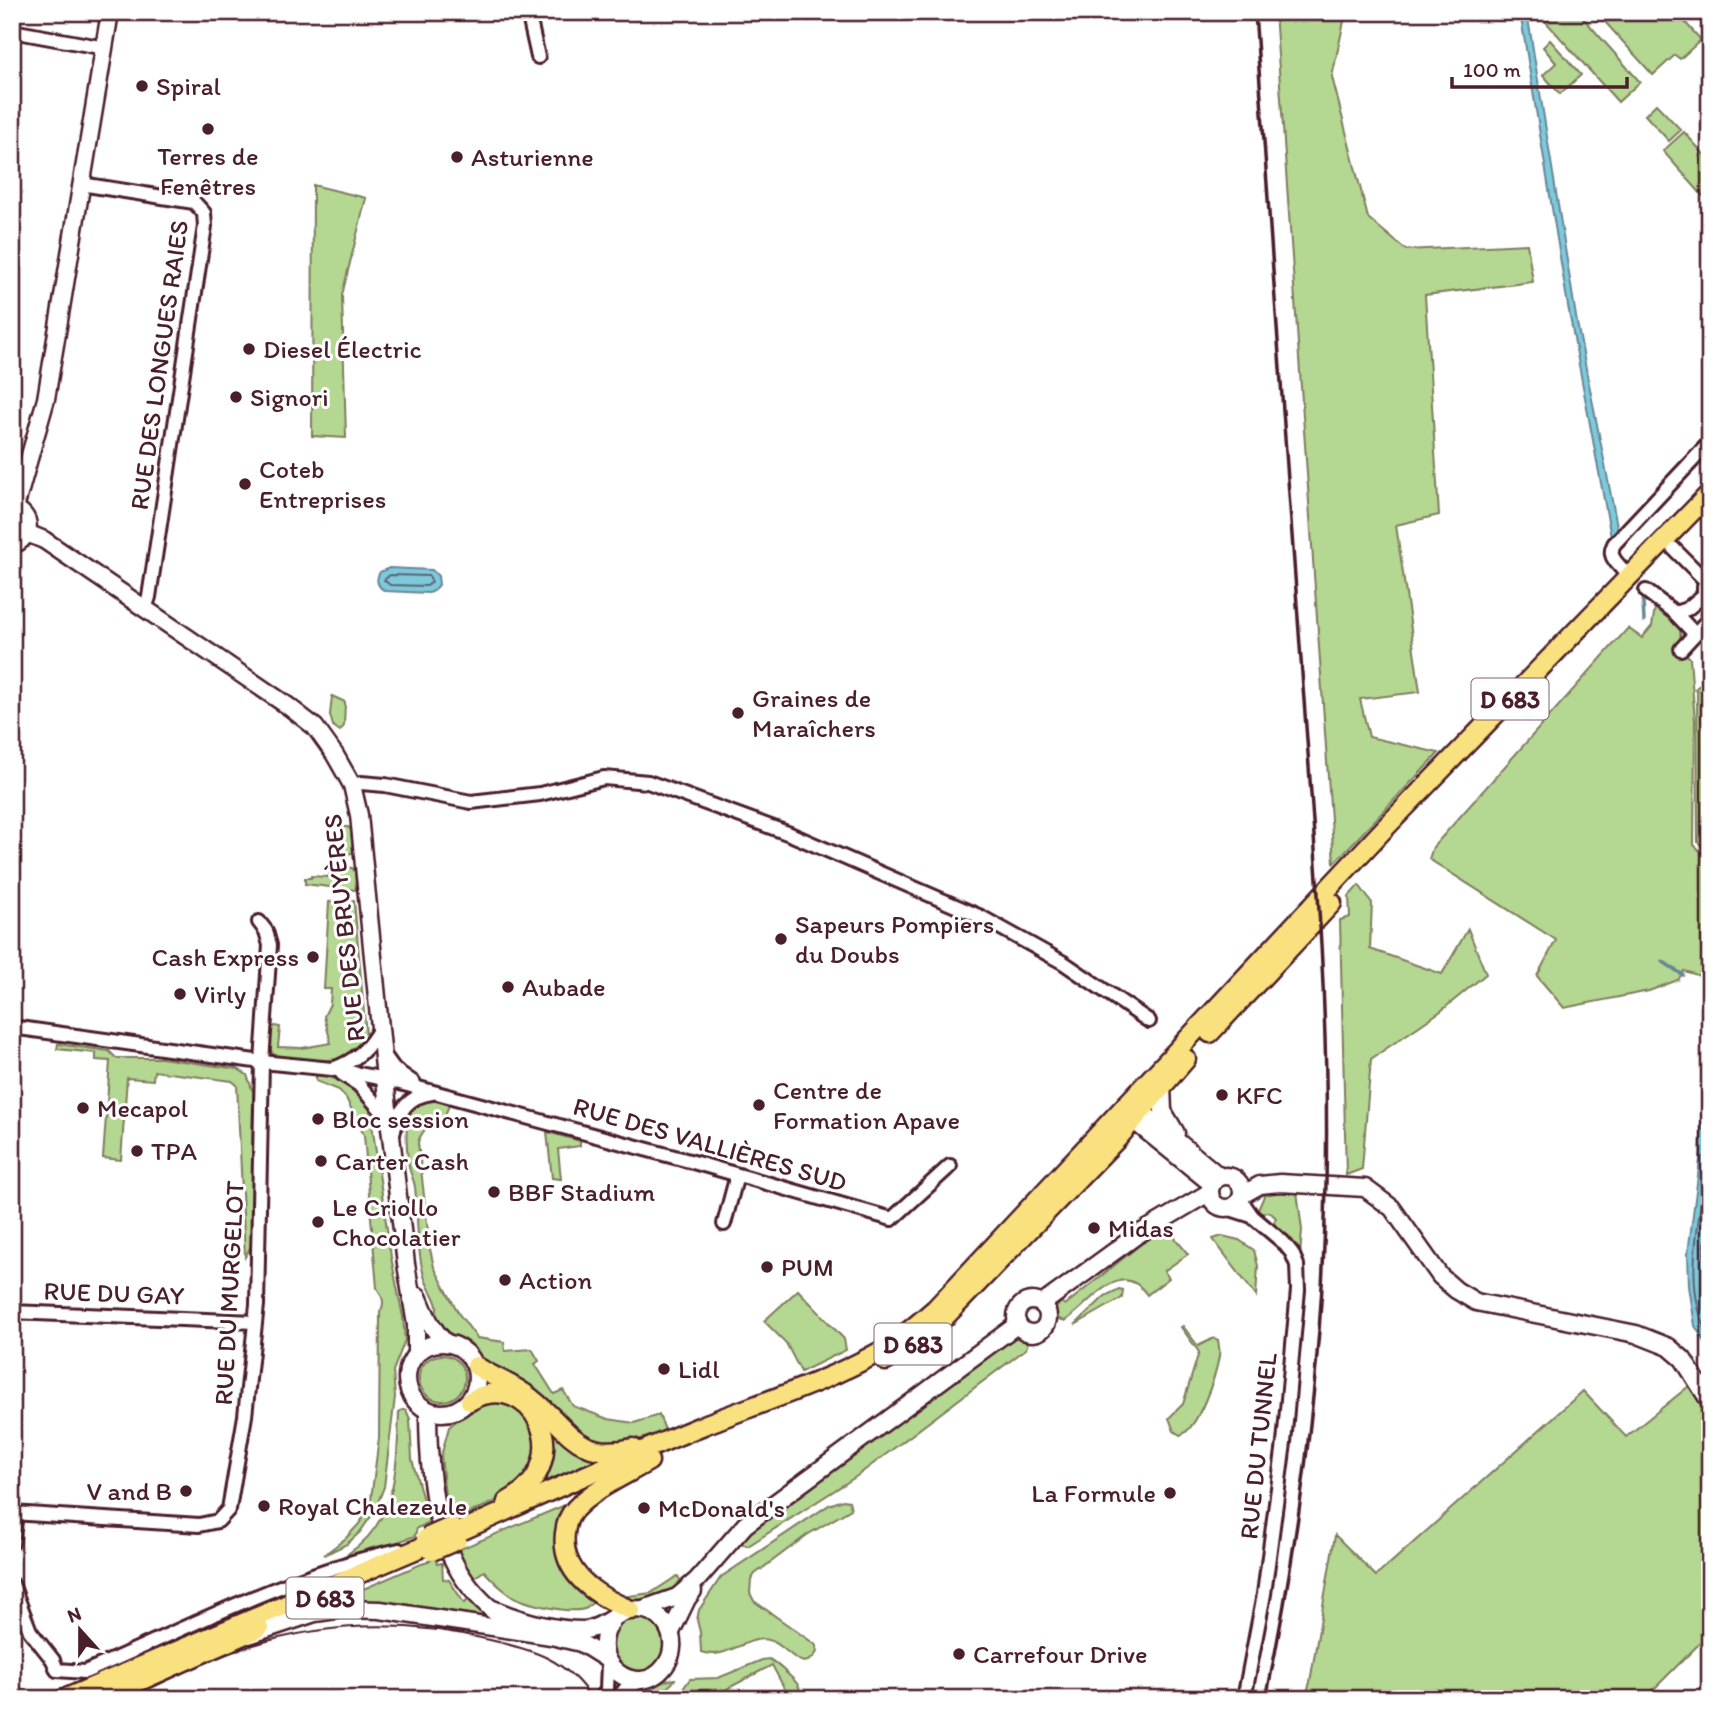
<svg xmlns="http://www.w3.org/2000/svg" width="1722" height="1711" viewBox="0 0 1722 1711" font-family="Itim,sans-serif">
	<rect width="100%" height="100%" fill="#fff"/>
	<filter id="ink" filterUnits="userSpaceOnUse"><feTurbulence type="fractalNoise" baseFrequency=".0143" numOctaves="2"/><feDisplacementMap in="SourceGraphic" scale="14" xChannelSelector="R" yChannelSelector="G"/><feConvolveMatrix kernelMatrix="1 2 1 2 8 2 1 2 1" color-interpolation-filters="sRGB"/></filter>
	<g filter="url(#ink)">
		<g fill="#b4d792" stroke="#7f7b5e" stroke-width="2">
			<polygon points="1275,12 1346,12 1332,77 1368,218 1406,250 1527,244 1533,282 1425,295 1439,515 1396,525 1420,692 1360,699 1369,737 1439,753 1334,863"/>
			<polygon points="1537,12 1578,12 1640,82 1618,102"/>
			<polygon points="1596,12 1676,12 1701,40 1680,59 1675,55 1653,75"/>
			<polygon points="1550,40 1581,75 1560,94 1543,75 1556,63 1543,47"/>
			<polygon points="1656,104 1681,130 1669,141 1645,115"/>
			<polygon points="1684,132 1710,161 1710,195 1707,192 1703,196 1663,151"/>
			<polygon points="313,185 366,198 342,295 346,438 312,436"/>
			<polygon points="1655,607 1680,627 1681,649 1690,658 1695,721 1694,845 1710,860 1710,979 1684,971 1678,980 1649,991 1564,1008 1537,976 1556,940 1429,859 1433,847 1628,628 1642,638 1652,626"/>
			<polygon points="1710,675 1710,854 1698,842 1697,691 1695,689"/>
			<polygon points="332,696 345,702 344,726 340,731 333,726 330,715"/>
			<polygon points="337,827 348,827 351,830 353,852 349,854 336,854"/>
			<polygon points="336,865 352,868 355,872 356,890 305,884 305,878 311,878 311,876 328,877"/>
			<polygon points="1359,885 1372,903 1370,949 1442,974 1468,929 1486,974 1441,1011 1371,1059 1362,1169 1346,1175 1340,920 1350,917 1349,896"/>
			<path d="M354,900L366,1035C360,1070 302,1059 276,1058L269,1048L272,1028L275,1026L280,1027L278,1047L302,1048L331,1043L324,1016L330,1004L331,989H324L329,902Z"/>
			<polygon points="58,1044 109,1051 116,1058 161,1058 238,1069 247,1075 253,1092 251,1246 245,1257 237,1085 232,1081 154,1071 153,1080 127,1078 121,1160 103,1158 110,1061 96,1060 96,1053 57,1049"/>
			<path d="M316,1074C341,1079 359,1086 370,1110L391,1257L403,1317L405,1340L393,1371L395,1397L384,1487L374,1512L360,1532L347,1544L324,1555L346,1538L359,1524L370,1507L379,1438L380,1312C386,1303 382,1296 377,1288L364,1135L346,1098L339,1090L316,1081Z"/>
			<path d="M429,1096L447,1102L449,1105L444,1118C431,1124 423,1128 418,1142L430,1249L434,1267L459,1314L477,1338L504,1342L505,1351L532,1349L539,1361L535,1364L554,1394L563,1390L573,1406L608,1419L634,1423L659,1415L666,1432C638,1440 619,1447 590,1441L485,1365L474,1349L464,1341L445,1334L434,1321C444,1301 427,1293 423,1272C416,1244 418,1216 415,1187C414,1181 412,1177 410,1171C407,1160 405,1129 408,1118C410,1105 419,1102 429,1096Z"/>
			<polygon points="547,1132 580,1141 580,1146 558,1149 561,1179 552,1178"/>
			<polygon points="1263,1190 1297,1191 1302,1230 1300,1257 1272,1226 1276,1218 1271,1213 1266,1212 1260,1214 1258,1210 1264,1196"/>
			<path d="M1167,1228L1188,1254L1164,1271L1169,1278L1147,1295C1121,1256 1089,1305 1065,1321L1056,1318L1055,1309L1061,1302L1065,1305L1141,1244Z"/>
			<polygon points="1222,1236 1239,1240 1254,1250 1258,1266 1256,1296 1213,1239"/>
			<polygon points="1119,1289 1123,1290 1122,1298 1075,1325 1105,1296"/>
			<polygon points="798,1290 844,1339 846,1350 801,1372 786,1343 764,1321"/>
			<path d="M1183,1326L1198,1346L1214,1338L1218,1340C1219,1346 1220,1351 1219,1356C1216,1375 1198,1430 1180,1435L1174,1431L1169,1418L1183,1404L1199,1352L1181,1327Z"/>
			<polygon points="1018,1336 1025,1337 1028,1342 1026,1349 857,1476 748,1546 741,1544 746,1533 1005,1341"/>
			<circle cx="442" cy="1378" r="23"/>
			<polygon points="1689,1386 1710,1418 1710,1633 1644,1699 1305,1699 1310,1682 1335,1535 1376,1576 1583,1391 1626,1437"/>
			<polygon points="492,1398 520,1408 535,1428 537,1461 512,1494 452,1521 447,1517 441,1456 449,1427 479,1402"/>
			<path d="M402,1410H406L410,1419L412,1459L429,1523L417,1528L415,1536L290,1579C309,1571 333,1564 349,1553C398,1521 397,1463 399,1412Z"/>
			<polygon points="541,1418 612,1456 528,1493"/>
			<path d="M843,1500L849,1501L851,1509L807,1535L755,1574L751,1580L750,1593L754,1601L816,1645L817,1652C802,1678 787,1644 769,1640C745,1635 728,1661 701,1652L700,1632L697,1620L699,1610L721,1577L829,1505Z"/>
			<path d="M570,1503L559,1528L595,1601C595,1601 587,1607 587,1608C572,1615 528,1604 514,1597C502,1590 493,1581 484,1571L472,1579L459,1555L462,1554L460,1549Z"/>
			<polygon points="435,1558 437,1564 442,1563 443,1579 449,1580 464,1603 470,1599 494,1622 324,1606"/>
			<polygon points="677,1576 685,1586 654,1601 638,1599 616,1600 622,1597 651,1593"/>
			<circle cx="638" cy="1644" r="27"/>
			<path d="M769,1659C775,1662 798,1682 799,1687C801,1691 799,1695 798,1699H790L772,1665L708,1699H670L682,1690L690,1679L718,1678L762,1660Z"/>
			<path d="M675,1679C667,1694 644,1697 627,1695C632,1691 668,1679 675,1679Z"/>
		</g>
		<g fill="#7dcadc" stroke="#698695" stroke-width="2">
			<polygon points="1520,12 1527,12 1577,323 1618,531 1611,537 1568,306"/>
			<path d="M389,568L432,570L438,576L439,585L432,592L428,593L385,591C377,586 375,580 380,572Z"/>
			<polygon points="1710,1046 1710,1350 1695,1326 1689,1286 1688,1253 1700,1160 1705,1068"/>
		</g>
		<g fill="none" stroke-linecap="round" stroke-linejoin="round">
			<g stroke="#5e6372" stroke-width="2">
				<polygon points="390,575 429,576 432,582 427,586 390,585 384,580"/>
				<path d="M1710,1115C1709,1131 1709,1148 1707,1164C1700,1215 1681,1290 1710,1337"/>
				<polyline points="1710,1203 1704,1253 1710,1319"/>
			</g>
			<g stroke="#698695" stroke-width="3.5">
				<polyline points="1644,621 1643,602 1646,595"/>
				<polyline points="1662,961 1683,975"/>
			</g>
			<defs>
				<g id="street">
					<polyline points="528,12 538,57"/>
					<polyline points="12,31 105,48"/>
					<polyline points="81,184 194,202 204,213 205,226 149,597 145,609"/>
					<polyline points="1673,548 1707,582"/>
					<path d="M1622,569C1615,561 1608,555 1614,544L1710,442"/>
					<polyline points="1646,591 1675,613 1695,634"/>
					<polyline points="1675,613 1687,609 1704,595 1704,586 1710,580"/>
					<polyline points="1681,649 1706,622 1710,614"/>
					<polyline points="352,785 361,783 385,785 471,802 540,794 604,778 648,782 790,834 981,917 1064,963 1149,1021"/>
					<polyline points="12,1027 262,1062 332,1069 385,1079 693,1162 892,1219 950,1166"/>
					<polyline points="384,1055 394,1069 414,1083"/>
					<path d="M333,1069C355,1061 369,1049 380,1028"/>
					<polyline points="342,1074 359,1085 389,1119"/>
					<path d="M393,1134C398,1111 408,1096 432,1093"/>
					<polyline points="1241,1200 1252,1216 1283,1242 1292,1253 1297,1265 1298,1290 1284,1443 1264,1594 1244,1699"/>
					<polyline points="1227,1208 1252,1216"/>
					<polyline points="724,1224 737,1175"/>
					<polyline points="12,1312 255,1322"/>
					<polyline points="12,1513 199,1525 218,1521 229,1509 245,1416 257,1305 262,1062 270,945 266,931 259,922"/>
					<polyline points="12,1543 16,1514"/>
					<path d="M12,1584L30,1631L53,1660L57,1670L85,1672C188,1628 289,1574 399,1550"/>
					<polyline points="601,1699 607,1690 608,1663"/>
					<polyline points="617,1699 626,1688 642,1681"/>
				</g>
				<g id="secondary">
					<path d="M12,508C34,514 32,539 12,545"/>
					<polyline points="15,508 46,399 110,12"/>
					<polyline points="27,533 44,540 288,706 315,727 335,755 352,785 359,815 389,1119 406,1264 416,1325 416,1354"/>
					<polyline points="1162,1086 1163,1111 1176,1133"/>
					<polyline points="1127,1109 1133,1120 1212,1184"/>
					<polyline points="1131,1109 1141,1111 1220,1177"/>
					<circle cx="1226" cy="1192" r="16"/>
					<polyline points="1242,1195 1260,1185 1280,1183 1365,1188 1392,1208 1440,1276 1456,1290 1476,1302 1636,1334 1669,1347 1683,1359 1710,1402"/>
					<path d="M418,1296C426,1315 431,1329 446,1343"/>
					<circle cx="1032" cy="1317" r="16"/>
					<polyline points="1042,1304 1137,1235 1210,1192"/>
					<circle cx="442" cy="1378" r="35"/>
					<path d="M428,1411C428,1457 432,1517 453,1560C463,1582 479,1599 497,1614"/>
					<path d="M490,1608C519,1620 550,1630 583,1630C601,1630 614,1613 631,1610C663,1604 684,1641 665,1666C638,1702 583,1662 612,1621"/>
					<polyline points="643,1609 677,1597 697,1580 745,1525 1018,1324"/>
					<polyline points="671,1632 687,1599 693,1591"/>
					<polyline points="249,1635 315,1613 343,1609 380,1610 551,1636 581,1643 605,1658"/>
				</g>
				<g id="primary">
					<polyline points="1210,1033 1332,903"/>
					<polyline points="886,1361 922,1337 942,1320 1117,1139 1186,1059"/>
					<path d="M476,1366C494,1378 515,1385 532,1399C569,1428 576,1461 633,1448"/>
					<path d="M470,1401C530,1366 582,1461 507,1502"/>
					<path d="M454,1534C537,1497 620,1459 704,1425C763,1402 826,1382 881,1351C901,1339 919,1323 936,1308L1384,829L1710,493"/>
					<path d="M631,1610C598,1597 560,1574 565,1533C566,1524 568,1516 575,1509C595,1488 624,1476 649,1461"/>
					<polyline points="64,1699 429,1544"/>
					<polyline points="99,1699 259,1628"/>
				</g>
			</defs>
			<use href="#street" stroke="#4a1f2b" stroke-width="18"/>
			<use href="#secondary" stroke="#4a1f2b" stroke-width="21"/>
			<use href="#primary" stroke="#4a1f2b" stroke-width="23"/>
			<use href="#street" stroke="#fff" stroke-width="12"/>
			<use href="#secondary" stroke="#fff" stroke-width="16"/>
			<use href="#primary" stroke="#fae180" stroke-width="18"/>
			<path stroke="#4a1f2b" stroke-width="2" d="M127,1699C164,1683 206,1660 244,1648C324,1622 408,1620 490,1640C534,1650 566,1659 592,1699"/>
			<path stroke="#4a1f2b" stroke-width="3.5" d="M1255,12C1269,219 1284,425 1299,632C1312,815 1330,1000 1326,1184C1323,1357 1301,1529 1266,1699"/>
			<defs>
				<g id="primary-bridge">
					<polyline points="426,1538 451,1527"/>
					<polyline points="432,1551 457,1540"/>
				</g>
			</defs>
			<use href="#primary-bridge" stroke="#4a1f2b" stroke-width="23" stroke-linecap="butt"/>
			<use href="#primary-bridge" stroke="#fae180" stroke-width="18"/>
		</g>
	</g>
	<g fill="#4a1f2b" stroke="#fff" stroke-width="2.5">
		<circle cx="142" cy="86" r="7"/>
		<circle cx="208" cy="129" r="7"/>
		<circle cx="457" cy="157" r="7"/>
		<circle cx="249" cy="349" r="7"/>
		<circle cx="236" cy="397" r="7"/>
		<circle cx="245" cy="484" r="7"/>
		<circle cx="738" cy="713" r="7"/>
		<circle cx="781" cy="939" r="7"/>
		<circle cx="313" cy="957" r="7"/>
		<circle cx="508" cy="987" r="7"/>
		<circle cx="180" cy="994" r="7"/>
		<circle cx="1222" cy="1095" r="7"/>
		<circle cx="759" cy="1105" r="7"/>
		<circle cx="83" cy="1108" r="7"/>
		<circle cx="318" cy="1119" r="7"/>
		<circle cx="137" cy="1151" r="7"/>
		<circle cx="321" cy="1161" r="7"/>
		<circle cx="494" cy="1192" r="7"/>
		<circle cx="318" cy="1222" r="7"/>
		<circle cx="1094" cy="1228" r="7"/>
		<circle cx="767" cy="1267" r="7"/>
		<circle cx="505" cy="1280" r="7"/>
		<circle cx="664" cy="1369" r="7"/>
		<circle cx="186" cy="1491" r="7"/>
		<circle cx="1170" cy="1493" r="7"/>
		<circle cx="264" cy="1506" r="7"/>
		<circle cx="644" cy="1508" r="7"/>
		<circle cx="959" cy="1654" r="7"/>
	</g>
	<g text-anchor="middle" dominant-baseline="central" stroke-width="6" stroke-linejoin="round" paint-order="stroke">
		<g fill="#fff" stroke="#80626b" stroke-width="2">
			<rect x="1471.5" y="678.5" width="77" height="41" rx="5"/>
			<rect x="874.5" y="1323.5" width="77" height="41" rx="5"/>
			<rect x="286.5" y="1577.5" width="77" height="41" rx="5"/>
		</g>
		<g font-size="24" font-weight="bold" fill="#4a1f2b">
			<text x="1510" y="699">D 683</text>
			<text x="913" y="1344">D 683</text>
			<text x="325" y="1598">D 683</text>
		</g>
		<g font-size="26" fill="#4a1f2b" stroke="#fff" text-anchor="start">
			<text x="156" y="86">Spiral</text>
			<text x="208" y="156" text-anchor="middle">Terres de<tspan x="208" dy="30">Fenêtres</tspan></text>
			<text x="471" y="157">Asturienne</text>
			<text x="263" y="349">Diesel Électric</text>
			<text x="250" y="397">Signori</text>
			<text x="259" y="469">Coteb<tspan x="259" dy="30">Entreprises</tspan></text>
			<text x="752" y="698">Graines de<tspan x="752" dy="30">Maraîchers</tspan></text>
			<text x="795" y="924">Sapeurs Pompiers<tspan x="795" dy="30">du Doubs</tspan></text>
			<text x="299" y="957" text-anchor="end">Cash Express</text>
			<text x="522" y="987">Aubade</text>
			<text x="194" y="994">Virly</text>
			<text x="773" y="1090">Centre de<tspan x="773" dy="30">Formation Apave</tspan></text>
			<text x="1236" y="1095">KFC</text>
			<text x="97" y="1108">Mecapol</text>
			<text x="332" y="1119">Bloc session</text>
			<text x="151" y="1151">TPA</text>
			<text x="335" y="1161">Carter Cash</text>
			<text x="508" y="1192">BBF Stadium</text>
			<text x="332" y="1207">Le Criollo<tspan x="332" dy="30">Chocolatier</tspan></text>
			<text x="1108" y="1228">Midas</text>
			<text x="781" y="1267">PUM</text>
			<text x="519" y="1280">Action</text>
			<text x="678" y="1369">Lidl</text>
			<text x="172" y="1491" text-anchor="end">V and B</text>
			<text x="1156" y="1493" text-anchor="end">La Formule</text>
			<text x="278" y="1506">Royal Chalezeule</text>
			<text x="658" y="1508">McDonald's</text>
			<text x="973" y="1654">Carrefour Drive</text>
		</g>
		<g font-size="26" fill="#4a1f2b" stroke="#fff">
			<text transform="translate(159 365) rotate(-82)">RUE DES LONGUES RAIES</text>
			<text transform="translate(344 928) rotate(-96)">RUE DES BRUYÈRES</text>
			<text transform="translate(710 1144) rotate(16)">RUE DES VALLIÈRES SUD</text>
			<text transform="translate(114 1293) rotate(2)">RUE DU GAY</text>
			<text transform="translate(229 1293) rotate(-87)">RUE DU MURGELOT</text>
			<text transform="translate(1258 1446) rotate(-84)">RUE DU TUNNEL</text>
		</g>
	</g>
	<rect width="1722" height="1711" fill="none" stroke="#fff" stroke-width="42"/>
	<rect x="21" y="21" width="1680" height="1669" fill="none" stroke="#4a1f2b" stroke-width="2.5" filter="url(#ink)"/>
	<g transform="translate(80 1630) rotate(339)" stroke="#ffffff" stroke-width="5" paint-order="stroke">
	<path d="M0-5L12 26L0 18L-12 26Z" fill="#4a1f2b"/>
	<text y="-10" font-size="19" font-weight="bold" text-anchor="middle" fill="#4a1f2b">N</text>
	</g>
	<path d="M1452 77v10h175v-10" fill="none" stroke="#4a1f2b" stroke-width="3.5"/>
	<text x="1463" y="77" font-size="21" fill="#4a1f2b" stroke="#ffffff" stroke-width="5" paint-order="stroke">100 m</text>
</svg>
